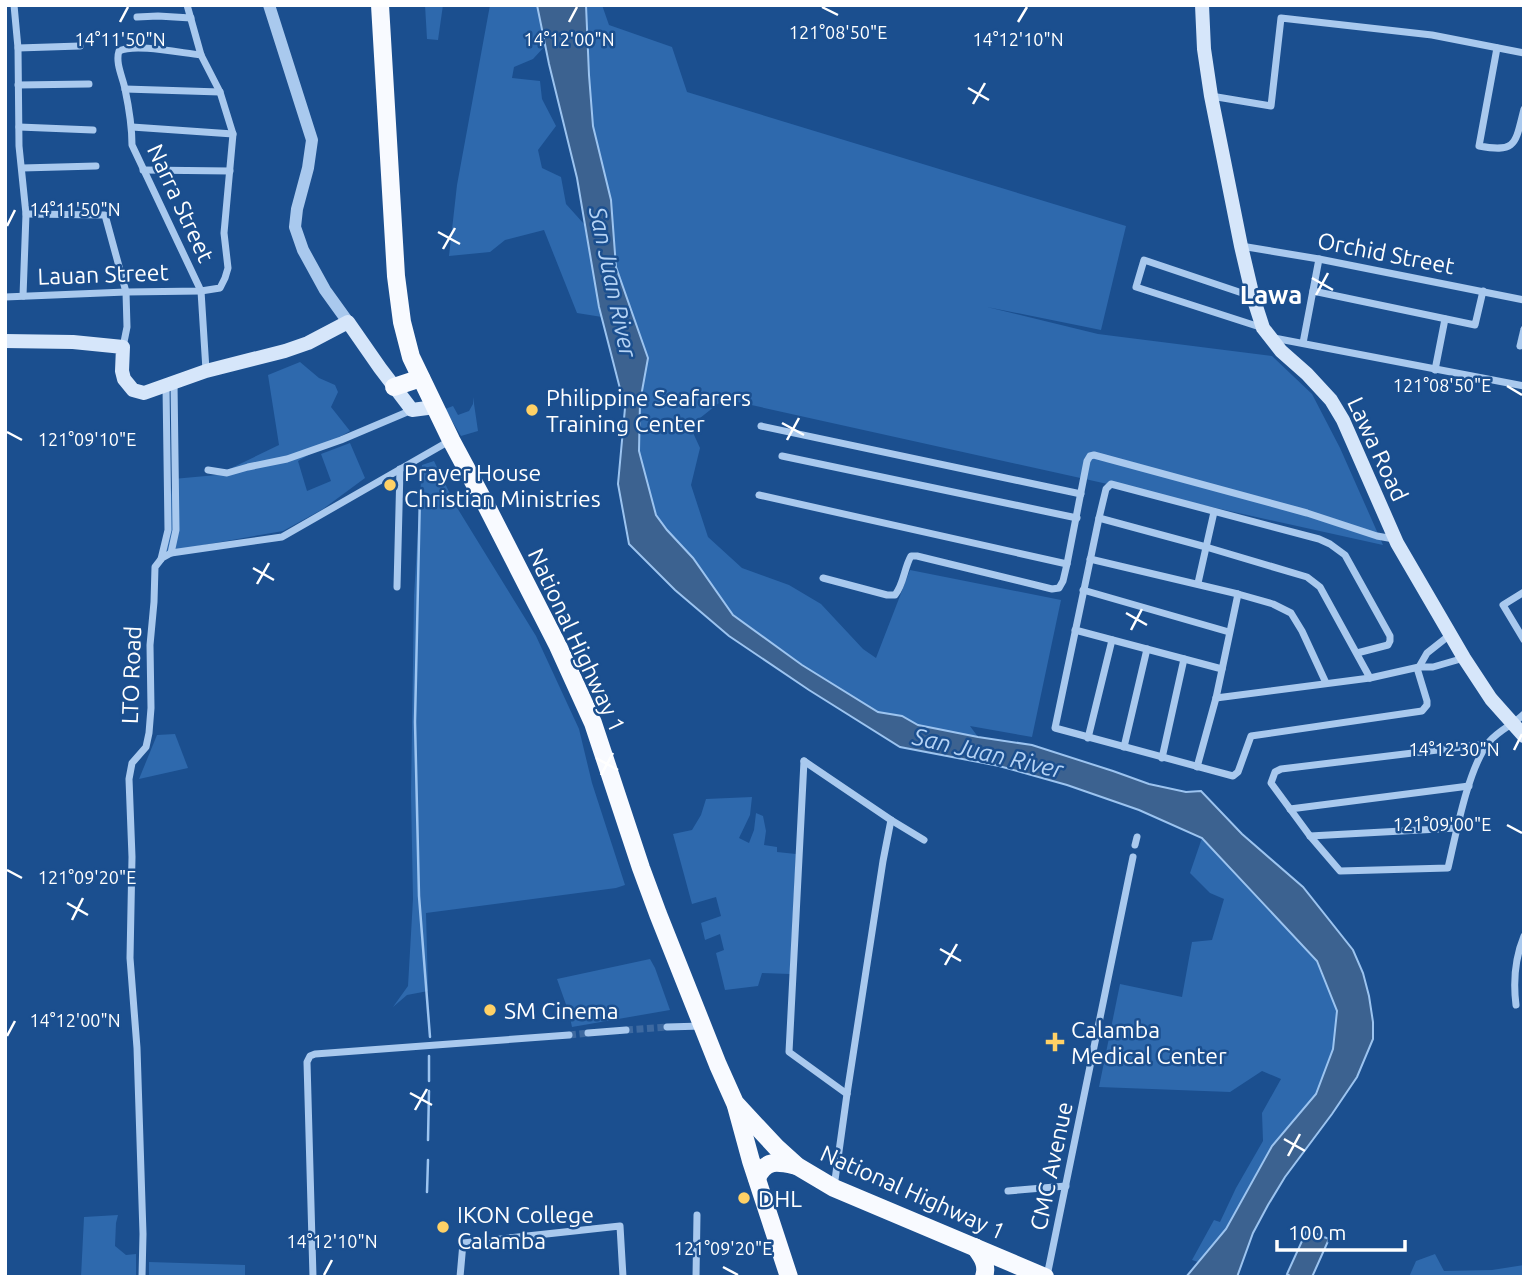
<svg xmlns="http://www.w3.org/2000/svg" width="1529" height="1282" viewBox="0 0 1529 1282" font-family="Ubuntu,sans-serif">
	<rect width="100%" height="100%" fill="#1b4f8f"/>
	<g fill="#2e69ad">
		<polygon points="425,5 443,5 438,40 427,39"/>
		<polygon points="490,5 537,5 545,46 533,59 514,67 512,78 540,81 542,99 556,126 538,150 542,168 561,177 566,204 584,224 602,317 577,313 544,230 505,240 490,252 449,256 457,185"/>
		<polygon points="586,5 602,5 609,25 672,47 687,92 1126,226 1101,330 987,307 1098,334 1272,356 1312,394 1340,448 1383,545 724,399 690,426 700,448 691,485 708,537 742,568 789,585 821,604 863,649 876,658 910,570 1061,600 1032,737 970,726 978,737 918,725 902,716 878,712 802,665 733,615 693,558 667,530 656,515 639,450 640,402 648,358 616,267 611,200 593,126 589,75"/>
		<polygon points="300,362 319,378 335,385 338,392 331,407 350,431 298,461 307,491 331,481 321,454 350,443 365,478 323,509 283,531 164,552 173,479 217,475 279,445 268,375"/>
		<polygon points="473,397 478,431 461,436 445,409 453,406 458,415 469,411 473,404"/>
		<polygon points="434,461 456,506 536,636 579,729 592,783 625,885 616,888 426,913 428,991 407,995 393,1007 408,986 413,899 411,794 414,596 422,465"/>
		<polygon points="175,734 188,768 139,779 157,735"/>
		<polygon points="752,797 750,815 739,838 749,843 754,830 756,813 763,816 766,831 764,845 777,847 777,852 796,854 790,974 762,973 758,986 725,990 716,953 724,950 720,934 705,940 701,923 721,916 716,897 692,904 673,834 692,830 701,815 706,799"/>
		<polygon points="1202,838 1317,961 1337,1011 1333,1049 1316,1094 1272,1146 1227,1229 1198,1262 1192,1260 1214,1220 1220,1222 1236,1188 1263,1141 1262,1113 1281,1079 1262,1071 1230,1092 1099,1087 1120,984 1182,997 1192,942 1212,940 1224,899 1210,893 1190,873"/>
		<polygon points="650,959 655,968 670,1010 572,1027 569,1013 557,979"/>
		<polygon points="118,1215 116,1223 115,1246 126,1255 136,1254 136,1275 130,1277 115,1275 114,1277 81,1277 84,1217"/>
		<polygon points="1435,1254 1444,1271 1492,1270 1524,1265 1524,1277 1409,1277 1416,1261"/>
		<polygon points="149,1262 245,1265 245,1277 149,1277"/>
	</g>
	<g fill="#3c6290" stroke="#9cc4f0" stroke-width="2">
		<polygon points="537,5 586,5 589,75 593,126 611,200 616,267 648,358 640,402 639,451 656,515 667,530 693,558 733,615 802,665 878,712 902,716 918,725 978,737 1032,745 1113,771 1149,784 1186,792 1201,791 1242,834 1303,887 1353,950 1363,973 1369,996 1373,1022 1373,1039 1357,1077 1332,1114 1285,1177 1268,1205 1253,1233 1237,1277 1186,1277 1226,1229 1272,1146 1316,1094 1333,1049 1337,1011 1317,961 1202,838 1139,810 1067,785 999,766 900,747 809,690 729,636 675,590 629,544 618,484 625,408 599,307 577,178 549,64"/>
		<polygon points="1307,1230 1329,1239 1312,1277 1292,1277 1287,1274"/>
	</g>
	<g fill="none" stroke-linecap="round" stroke-linejoin="round">
		<g stroke="#9cc4f0" stroke-width="2.5">
			<polyline points="420,493 415,722 419,896 430,1037"/>
			<polyline points="429,1081 429,1056"/>
			<polyline points="428,1140 429,1091"/>
			<polyline points="427,1192 428,1160"/>
		</g>
		<g stroke="#3d69a0" stroke-width="7" stroke-dasharray="7 3.5" stroke-linecap="butt">
			<polyline points="626,1030 667,1027"/>
			<polyline points="569,1035 588,1033"/>
		</g>
		<g stroke="#a9c9ee" stroke-width="7">
			<polyline points="14,5 18,48 19,146 26,214 23,296"/>
			<polyline points="137,17 158,16 191,18"/>
			<polyline points="18,48 80,46"/>
			<path d="M1497,48L1479,146C1517,153 1515,144 1524,109"/>
			<path d="M201,55C181,53 135,43 119,51C115,63 123,78 125,89C129,108 132,126 132,145L201,291L206,370"/>
			<polyline points="18,85 89,84"/>
			<polyline points="125,89 220,92"/>
			<polyline points="1211,96 1271,106 1281,18 1432,35 1524,53"/>
			<polyline points="19,127 93,130"/>
			<polyline points="132,127 233,134"/>
			<polyline points="22,168 96,166"/>
			<polyline points="143,170 230,171"/>
			<polyline points="26,214 105,215 126,292 127,327 123,347"/>
			<polyline points="1241,246 1319,259 1524,300"/>
			<polyline points="1313,291 1475,325 1483,291"/>
			<polyline points="1251,296 1144,260 1136,287 1263,328"/>
			<polyline points="5,297 126,292 201,291 220,288 225,278 228,268 224,233 233,134 220,92 201,55 187,5"/>
			<polyline points="1274,338 1524,386"/>
			<polyline points="1303,343 1319,259"/>
			<polyline points="1520,346 1524,329"/>
			<polyline points="1435,370 1445,319"/>
			<polyline points="761,426 1081,494"/>
			<polyline points="782,456 1077,518"/>
			<polyline points="208,470 227,473 248,467 287,459 341,440 412,410"/>
			<polyline points="759,495 1067,564"/>
			<polyline points="1099,518 1206,547 1307,577 1320,587 1370,678"/>
			<polyline points="171,553 176,530 174,383"/>
			<polyline points="161,559 168,530 166,386"/>
			<polyline points="1090,559 1238,594 1273,604 1291,613 1302,631 1326,683"/>
			<path d="M823,578L887,595H895C904,584 904,568 911,556H917L1052,589L1059,588L1063,581L1067,564L1087,461L1090,456L1094,455L1307,513L1377,536L1394,539"/>
			<polyline points="1198,583 1214,512"/>
			<polyline points="397,587 400,469"/>
			<polyline points="1083,590 1229,632"/>
			<polyline points="1524,592 1503,605 1524,640"/>
			<polyline points="1075,630 1222,669"/>
			<polyline points="1357,653 1388,645 1390,641 1390,636 1345,555 1330,544 1319,539 1111,484 1106,489 1099,518 1055,728 1233,776 1238,772 1251,736 1422,711 1427,705 1427,701 1417,668"/>
			<polyline points="1419,667 1427,653 1451,634"/>
			<polyline points="1216,698 1370,678 1419,667 1433,667 1464,658"/>
			<polyline points="1088,738 1112,640"/>
			<path d="M1487,744L1281,769L1275,772L1271,783L1310,836L1340,871L1448,868C1456,834 1468,768 1489,742C1499,730 1513,725 1524,714"/>
			<polyline points="1124,747 1147,649"/>
			<polyline points="1162,758 1184,659"/>
			<polyline points="804,761 789,1052 847,1094"/>
			<polyline points="804,761 891,820 924,840"/>
			<polyline points="1197,767 1216,698 1238,594"/>
			<polyline points="1290,809 1469,786"/>
			<polyline points="1310,836 1457,828"/>
			<polyline points="1135,845 1137,837"/>
			<path d="M1516,1005C1513,981 1515,958 1524,936"/>
			<polyline points="667,1027 702,1026"/>
			<polyline points="588,1033 626,1030"/>
			<polyline points="834,1187 847,1094 883,861 891,820"/>
			<polyline points="1008,1191 1066,1186"/>
			<polyline points="1047,1276 1133,857"/>
			<polyline points="142,1277 143,1234 137,1048 130,958 132,857 129,779 132,763 146,747 149,733 151,708 150,645 154,602 155,567 162,558 171,553 282,537 451,440"/>
			<polyline points="313,1277 307,1062 310,1056 315,1054 569,1035"/>
			<polyline points="460,1277 463,1243 620,1226 623,1277"/>
			<polyline points="696,1277 697,1215"/>
		</g>
		<polyline stroke="#a9c9ee" stroke-width="12" points="269,5 312,140 308,168 297,209 295,227 303,250 325,290 348,322"/>
		<g stroke="#d6e6fa" stroke-width="14">
			<polyline points="1202,5 1204,49 1211,96 1241,246 1253,297 1263,328 1281,351 1307,374 1331,400 1343,420 1397,543 1464,658 1491,699 1524,736"/>
			<polyline points="5,341 73,342 123,347 122,371 124,379 133,390 144,393 206,371 285,351 308,343 348,322 380,368 412,410 435,407"/>
		</g>
		<g stroke="#f8faff" stroke-width="18">
			<polyline points="380,5 396,276 402,322 411,357 451,440 487,507 558,646 593,723 641,868 658,914 718,1065 735,1103 776,1147 797,1166 834,1188 1045,1277"/>
			<polyline points="394,387 421,378"/>
			<polyline points="736,1106 751,1161 789,1277"/>
			<path d="M757,1178C766,1158 779,1162 797,1166"/>
			<path d="M975,1247C982,1257 988,1264 984,1277"/>
		</g>
	</g>
	<path fill="none" stroke="#fff" stroke-width="2.5" d="M822,7L838,15M120,22L128,7M569,22L577,7M1018,22L1027,7M968,88L989,100M973,104L985,83M7,226L15,210M438,232L460,244M443,249L455,228M1312,278L1333,290M1316,295L1328,273M1507,386L1522,395M782,423L804,435M7,432L22,440M787,440L799,418M253,568L274,580M257,584L269,563M1126,613L1147,625M1131,630L1142,609M1514,750L1522,734M596,758L618,770M601,775L613,753M1507,825L1522,833M7,870L22,878M67,903L88,915M72,920L83,898M940,949L961,961M945,965L957,944M7,1036L15,1021M410,1093L432,1105M415,1110L427,1089M1284,1139L1305,1151M1288,1156L1300,1134M723,1267L738,1275M324,1275L332,1260"/>
	<g fill="#ffd166" stroke="#1b4f8f" stroke-width="2.5">
		<circle cx="532" cy="410" r="7"/>
		<circle cx="390" cy="485" r="7"/>
		<circle cx="490" cy="1010" r="7"/>
		<path d="M1051.5 1031.5h7v7h7v7h-7v7h-7v-7h-7v-7h7z"/>
		<circle cx="744" cy="1198" r="7"/>
		<circle cx="443" cy="1227" r="7"/>
	</g>
	<g text-anchor="middle" dominant-baseline="central" stroke-width="5" stroke-linejoin="round" paint-order="stroke">
		<g font-size="23" fill="#fff" stroke="#1b4f8f">
			<text transform="translate(181 203) rotate(65)">Narra Street</text>
			<text transform="translate(1386 253) rotate(11)">Orchid Street</text>
			<text transform="translate(103 274) rotate(-2)">Lauan Street</text>
			<text transform="translate(1378 449) rotate(65)">Lawa Road</text>
			<text transform="translate(577 640) rotate(65)">National Highway 1</text>
			<text transform="translate(131 675) rotate(-88)">LTO Road</text>
			<text transform="translate(1051 1166) rotate(-78)">CMC Avenue</text>
			<text transform="translate(913 1192) rotate(24)">National Highway 1</text>
		</g>
		<g font-size="23" fill="#fff" stroke="#1b4f8f" text-anchor="start">
			<text x="546" y="397">Philippine Seafarers<tspan x="546" dy="26">Training Center</tspan></text>
			<text x="404" y="472">Prayer House<tspan x="404" dy="26">Christian Ministries</tspan></text>
			<text x="504" y="1010">SM Cinema</text>
			<text x="1071" y="1029">Calamba<tspan x="1071" dy="26">Medical Center</tspan></text>
			<text x="758" y="1198">DHL</text>
			<text x="457" y="1214">IKON College<tspan x="457" dy="26">Calamba</tspan></text>
		</g>
		<g font-size="24" font-style="italic" fill="#b5d3f5" stroke="#1b4f8f">
			<text transform="translate(613 282) rotate(78)">San Juan River</text>
			<text transform="translate(988 753) rotate(13)">San Juan River</text>
		</g>
		<g font-size="26" font-weight="bold" fill="#fff" stroke="#1b4f8f">
			<text x="1271" y="294">Lawa</text>
		</g>
	</g>
	<g font-size="18" text-anchor="middle" fill="#fff" stroke="#1b4f8f" stroke-width="5" stroke-linejoin="round" paint-order="stroke">
		<text x="838" y="39">121°08'50"E</text>
		<text x="120" y="46">14°11'50"N</text>
		<text x="569" y="46">14°12'00"N</text>
		<text x="1018" y="46">14°12'10"N</text>
		<text x="75" y="216">14°11'50"N</text>
		<text x="1442" y="392">121°08'50"E</text>
		<text x="87" y="446">121°09'10"E</text>
		<text x="1454" y="756">14°12'30"N</text>
		<text x="1442" y="831">121°09'00"E</text>
		<text x="87" y="884">121°09'20"E</text>
		<text x="75" y="1027">14°12'00"N</text>
		<text x="332" y="1248">14°12'10"N</text>
		<text x="723" y="1255">121°09'20"E</text>
	</g>
	<rect width="1529" height="1282" fill="none" stroke="#ffffff" stroke-width="14"/>
	<path d="M1277 1240v10h128v-10" fill="none" stroke="#ffffff" stroke-width="3.5"/>
	<text x="1288" y="1240" font-size="21" fill="#ffffff" stroke="#1b4f8f" stroke-width="5" paint-order="stroke">100 m</text>
</svg>
